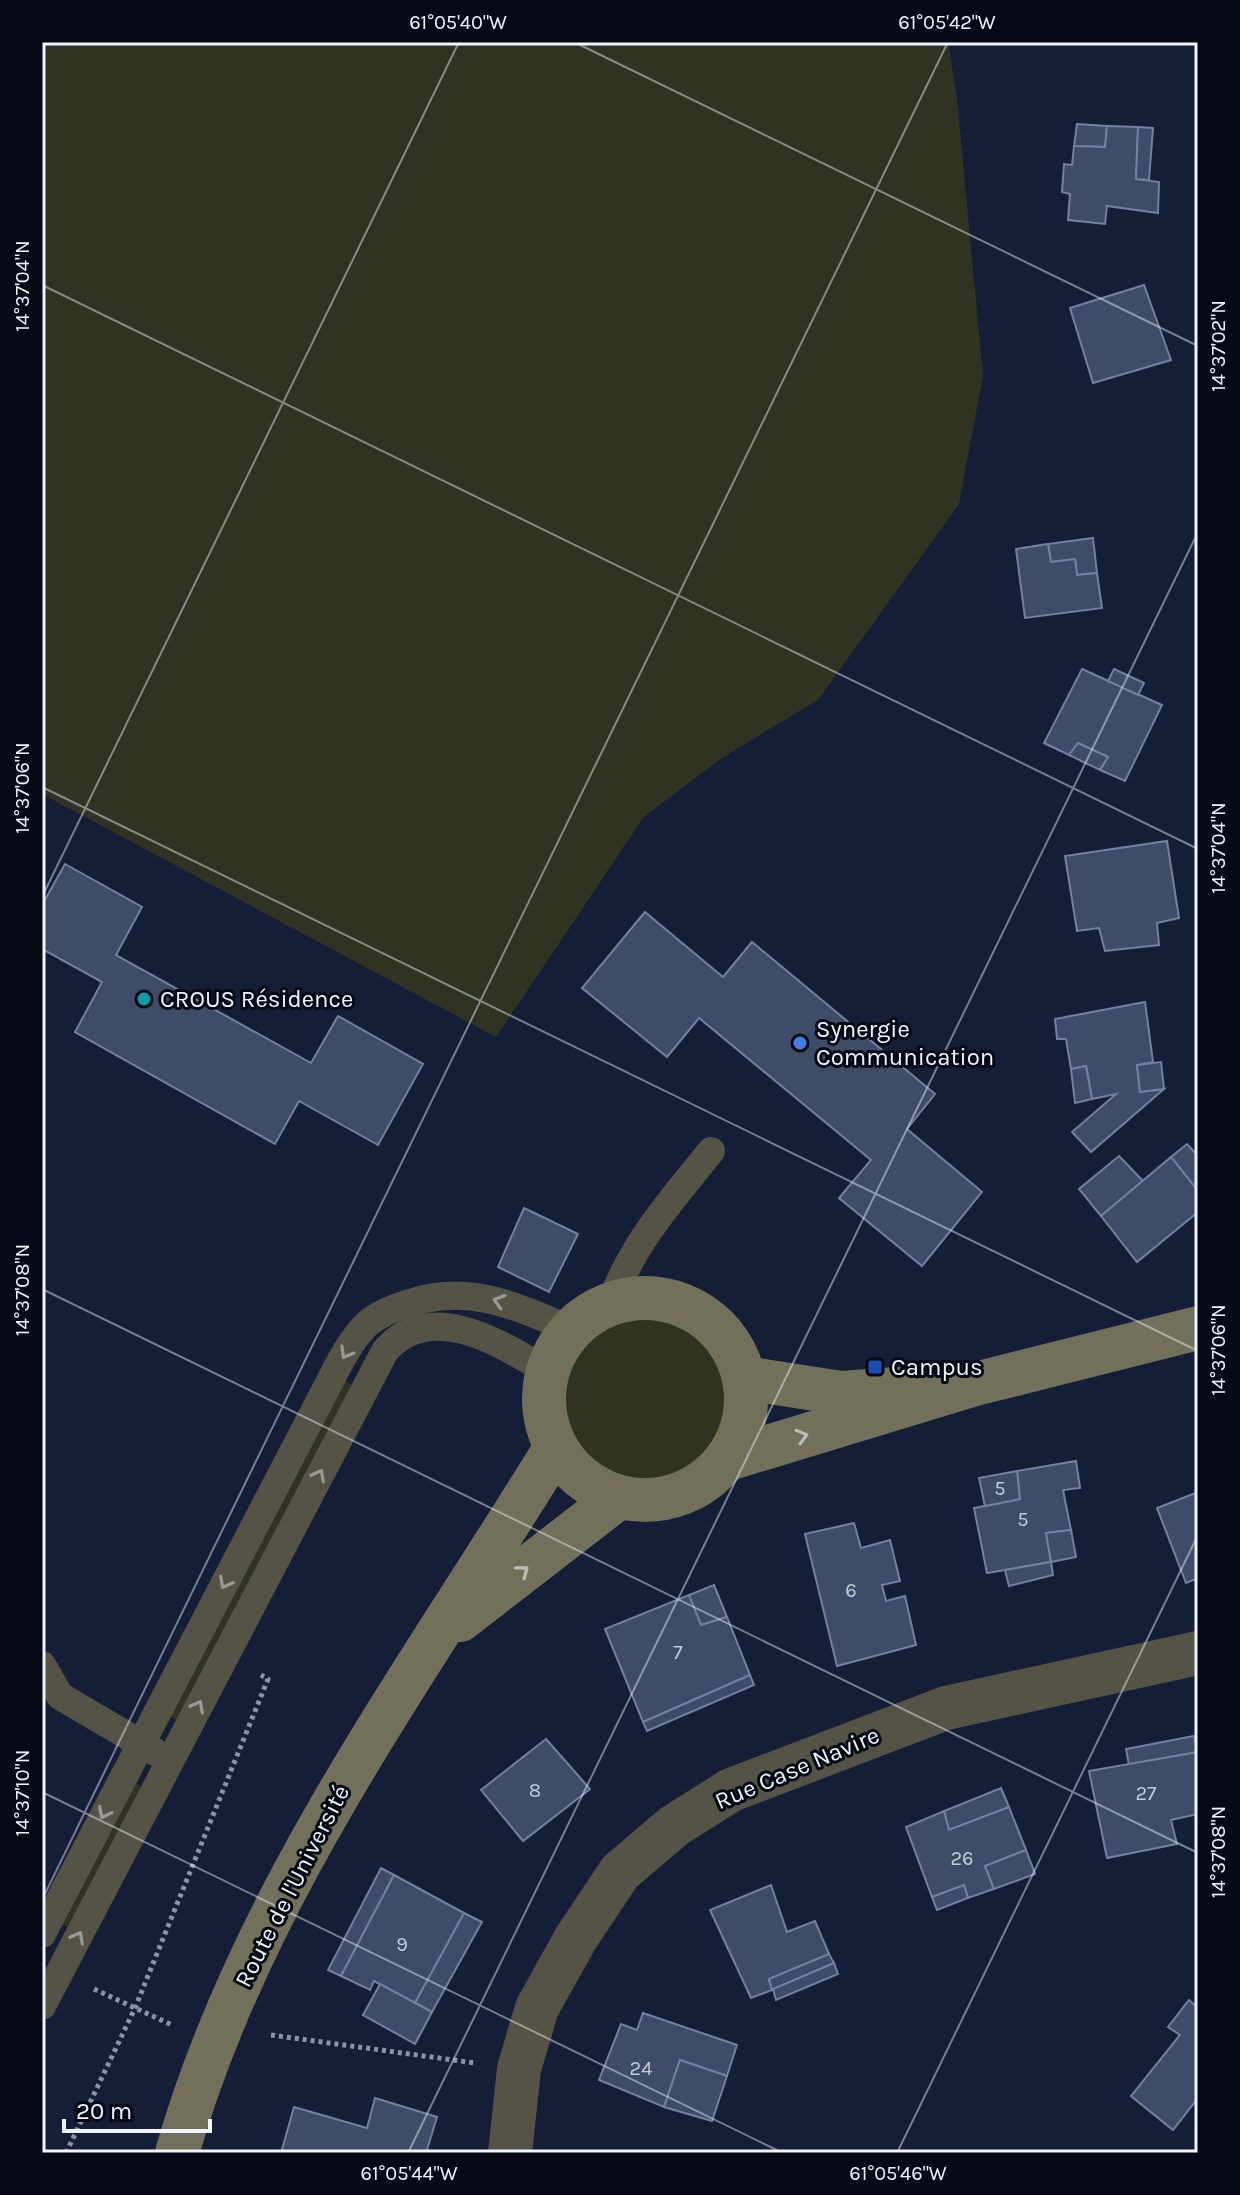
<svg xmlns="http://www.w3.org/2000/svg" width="1240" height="2195" viewBox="0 0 1240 2195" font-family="Karla,sans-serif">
	<rect width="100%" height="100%" fill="#141e37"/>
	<g fill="#303321">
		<polygon points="42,42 948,42 957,98 983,376 959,504 818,700 722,758 644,817 496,1037 42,794"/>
		<circle cx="645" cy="1399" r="82"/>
		<polygon points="342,1379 353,1386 178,1721 167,1715"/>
		<polygon points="133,1782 145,1788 72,1929 60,1923"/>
	</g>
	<g fill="#3f4c68" stroke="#7381a0" stroke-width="2">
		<polygon points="1077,124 1107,126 1105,147 1074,146"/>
		<polygon points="1107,126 1138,127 1136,179 1159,182 1158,213 1107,206 1105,224 1068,220 1070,194 1062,192 1064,164 1072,165 1074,146 1105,147"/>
		<polygon points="1138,127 1153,128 1149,180 1136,179"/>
		<polygon points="1144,285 1171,360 1093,383 1070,308"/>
		<polygon points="1093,538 1097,573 1077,575 1075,559 1051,562 1048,544"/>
		<polygon points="1048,544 1051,562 1075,559 1077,575 1097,573 1102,608 1025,618 1016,549"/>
		<polygon points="1082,669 1162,705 1125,781 1100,770 1108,757 1078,743 1069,755 1044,743"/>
		<polygon points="1114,669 1144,683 1138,695 1108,681"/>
		<polygon points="1078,743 1108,757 1100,770 1069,755"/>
		<polygon points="1167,841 1179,918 1157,923 1159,945 1105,951 1099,928 1077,931 1065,856"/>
		<polygon points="65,864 142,907 116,955 311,1063 338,1016 423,1064 378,1145 299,1101 275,1144 75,1032 102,982 42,949 42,905"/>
		<polygon points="645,912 723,977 752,942 935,1094 907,1129 982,1192 922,1266 839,1198 871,1160 699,1018 667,1057 582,988"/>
		<polygon points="1145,1002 1153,1062 1137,1065 1140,1092 1164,1089 1091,1152 1072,1132 1116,1094 1092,1099 1086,1066 1071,1069 1066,1039 1057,1039 1055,1019"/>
		<polygon points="1161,1062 1164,1089 1140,1092 1137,1065"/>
		<polygon points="1086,1066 1092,1099 1075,1103 1071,1069"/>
		<polygon points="1187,1144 1198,1156 1198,1191 1171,1157"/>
		<polygon points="1119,1156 1143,1181 1101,1216 1079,1189"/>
		<polygon points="1171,1157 1198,1191 1198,1212 1137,1262 1101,1216"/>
		<polygon points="524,1208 578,1234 549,1292 498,1267"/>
		<polygon points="1076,1461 1080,1488 1063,1490 1071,1530 1046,1533 1051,1562 987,1573 974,1508 1020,1499 1017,1471"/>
		<polygon points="1017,1471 1020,1499 985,1506 979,1478"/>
		<polygon points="1198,1492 1198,1578 1186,1583 1157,1508"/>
		<polygon points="854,1523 861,1548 890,1540 900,1581 882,1585 886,1601 905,1596 916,1645 837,1666 805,1534"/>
		<polygon points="1071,1530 1076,1557 1051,1562 1046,1533"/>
		<polygon points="1051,1562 1053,1575 1009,1586 1005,1570"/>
		<polygon points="714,1585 727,1617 701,1625 689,1595"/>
		<polygon points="689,1595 701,1625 727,1617 750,1675 643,1722 605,1629"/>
		<polygon points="750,1675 754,1685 647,1731 643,1722"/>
		<polygon points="1194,1736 1198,1752 1129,1765 1126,1749"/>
		<polygon points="546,1739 590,1789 523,1841 481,1790"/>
		<polygon points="1198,1752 1198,1814 1171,1820 1177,1844 1107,1858 1089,1771"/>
		<polygon points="1001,1788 1009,1807 949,1830 944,1811"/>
		<polygon points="1009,1807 1026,1850 985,1866 994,1889 968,1898 964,1885 932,1897 906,1827 944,1811 949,1830"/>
		<polygon points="1026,1850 1035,1874 994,1889 985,1866"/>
		<polygon points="381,1868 394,1875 341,1976 328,1970"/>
		<polygon points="394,1875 464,1913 415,2003 374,1981 370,1990 341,1976"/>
		<polygon points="771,1885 787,1932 815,1921 829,1954 769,1979 772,1990 751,1998 710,1910"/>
		<polygon points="964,1885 968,1898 937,1910 932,1897"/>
		<polygon points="464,1913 482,1922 432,2012 415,2003"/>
		<polygon points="829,1954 834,1963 772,1990 769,1979"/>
		<polygon points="834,1963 838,1974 776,2000 773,1989"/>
		<polygon points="380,1984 432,2012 415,2044 363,2015"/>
		<polygon points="1189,2000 1198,2008 1198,2098 1173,2130 1131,2096 1180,2035 1168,2027"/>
		<polygon points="643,2013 737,2045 727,2076 680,2060 664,2107 599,2080 621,2024 637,2030"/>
		<polygon points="680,2060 727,2076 712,2121 664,2107"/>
		<polygon points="375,2098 437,2117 426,2153 281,2153 294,2107 367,2128"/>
	</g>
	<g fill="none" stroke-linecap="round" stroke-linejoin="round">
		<g stroke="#8c93a4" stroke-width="5" stroke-dasharray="4 4" stroke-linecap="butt">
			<polyline points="94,1989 172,2025"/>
			<polyline points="271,2035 475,2063"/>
			<polyline points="66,2153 135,2008 268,1679 261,1675"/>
		</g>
		<g stroke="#545345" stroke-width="28">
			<path d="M611,1303C633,1242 671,1201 711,1151"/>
			<polyline points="42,1665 60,1696 155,1752"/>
			<path d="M42,1934L341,1360C361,1325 371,1315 410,1303C469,1283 518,1307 572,1330"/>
			<path d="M42,2006L385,1351C431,1298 501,1344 547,1371"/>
		</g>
		<polyline stroke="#545345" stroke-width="44" points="510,2153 519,2069 537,2008 576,1938 620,1872 674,1826 731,1790 946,1708 1198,1653"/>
		<g stroke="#72705a" stroke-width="44">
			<circle cx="645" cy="1399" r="101"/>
			<polyline points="745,1378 841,1393 897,1389"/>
			<polyline points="728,1459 975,1384 1198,1328"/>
			<polyline points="460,1620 619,1497"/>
			<path d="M177,2153C251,1894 417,1674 556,1447"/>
		</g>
	</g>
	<defs><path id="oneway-chevron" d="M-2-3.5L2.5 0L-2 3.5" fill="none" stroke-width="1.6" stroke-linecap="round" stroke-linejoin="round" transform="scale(2)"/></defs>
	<g stroke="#9a9b98">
		<use href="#oneway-chevron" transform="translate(499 1301) rotate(-163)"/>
		<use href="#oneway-chevron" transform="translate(346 1353) rotate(120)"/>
		<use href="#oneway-chevron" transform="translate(319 1475) rotate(-62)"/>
		<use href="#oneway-chevron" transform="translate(225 1583) rotate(118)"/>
		<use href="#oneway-chevron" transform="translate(198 1706) rotate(-62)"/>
		<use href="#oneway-chevron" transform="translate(104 1813) rotate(117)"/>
		<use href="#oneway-chevron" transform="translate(78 1937) rotate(-62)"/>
	</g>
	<g stroke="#bdbfbc">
		<use href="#oneway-chevron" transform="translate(802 1436) rotate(-16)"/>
		<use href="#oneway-chevron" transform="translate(523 1571) rotate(-38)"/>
	</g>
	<path fill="none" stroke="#eff4fe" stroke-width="2" stroke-opacity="0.45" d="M574,42L1198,346M42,285L1198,849M42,787L1198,1351M42,897L459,42M42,1289L1198,1853M42,1792L783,2153M42,1900L948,42M408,2153L1198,532M897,2153L1198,1535"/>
	<circle fill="#0f9aa8" stroke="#050913" stroke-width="3" cx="144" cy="999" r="8"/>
	<circle fill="#3f7fe0" stroke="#050913" stroke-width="3" cx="800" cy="1043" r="8"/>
	<rect fill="#1a4fb4" stroke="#050913" stroke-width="3" x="867" y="1359" width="16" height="16" rx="4"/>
	<g text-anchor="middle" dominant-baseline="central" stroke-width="6" stroke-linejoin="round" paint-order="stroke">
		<g font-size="20" fill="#c3cad8">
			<text x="1000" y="1488">5</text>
			<text x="1023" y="1519">5</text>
			<text x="851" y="1590">6</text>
			<text x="678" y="1652">7</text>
			<text x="535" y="1790">8</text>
			<text x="1146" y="1793">27</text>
			<text x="962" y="1858">26</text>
			<text x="402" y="1944">9</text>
			<text x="641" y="2068">24</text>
		</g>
		<g font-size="24" fill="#eff4fe" stroke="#050913" text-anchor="start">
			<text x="160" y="999">CROUS Résidence</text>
			<text x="816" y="1029">Synergie<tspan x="816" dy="28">Communication</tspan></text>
			<text x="891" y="1367">Campus</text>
		</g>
		<g font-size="24" fill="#eff4fe" stroke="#050913">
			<text transform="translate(797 1768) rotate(-23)">Rue Case Navire</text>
			<text transform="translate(292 1886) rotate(-63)">Route de l'Université</text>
		</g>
	</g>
	<rect width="1240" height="2195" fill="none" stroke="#050913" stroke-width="88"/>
	<path d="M64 2119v12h146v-12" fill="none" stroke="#eff4fe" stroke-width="4"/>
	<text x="76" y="2119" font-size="24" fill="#eff4fe" stroke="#050913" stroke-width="6" paint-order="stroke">20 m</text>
	<rect x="44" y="44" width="1152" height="2107" fill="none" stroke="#eff4fe" stroke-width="3"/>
	<g font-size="20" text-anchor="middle" fill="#eff4fe">
		<text x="458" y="29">61°05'40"W</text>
		<text x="947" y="29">61°05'42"W</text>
		<text transform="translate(22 286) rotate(-90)" y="7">14°37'04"N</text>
		<text transform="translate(1218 346) rotate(-90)" y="7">14°37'02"N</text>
		<text transform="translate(22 788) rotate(-90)" y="7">14°37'06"N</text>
		<text transform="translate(1218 848) rotate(-90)" y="7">14°37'04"N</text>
		<text transform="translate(22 1290) rotate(-90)" y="7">14°37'08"N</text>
		<text transform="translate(1218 1350) rotate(-90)" y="7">14°37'06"N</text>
		<text transform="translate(22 1793) rotate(-90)" y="7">14°37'10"N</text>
		<text transform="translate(1218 1852) rotate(-90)" y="7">14°37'08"N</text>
		<text x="409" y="2180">61°05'44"W</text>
		<text x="898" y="2180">61°05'46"W</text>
	</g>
</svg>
